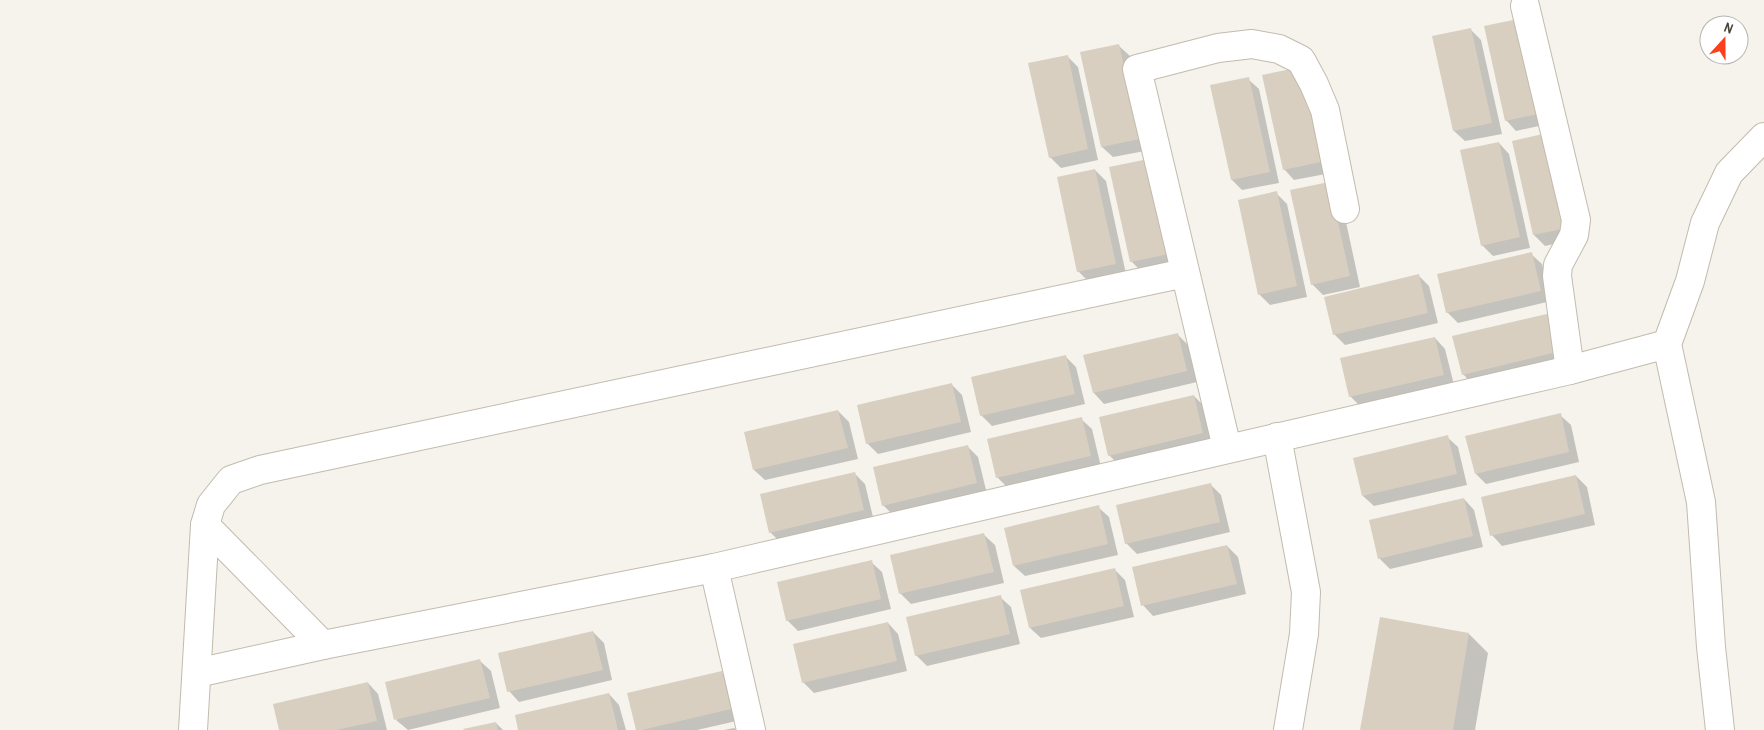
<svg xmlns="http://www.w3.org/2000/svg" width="1764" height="730" viewBox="0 0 1764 730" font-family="'Archivo Narrow',sans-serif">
	<rect width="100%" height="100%" fill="#f6f3ec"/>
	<g fill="#0003">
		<polygon points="1485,27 1553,123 1516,131 1506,120"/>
		<polygon points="1471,30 1481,40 1502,134 1465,141 1454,131"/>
		<polygon points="1119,46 1130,56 1150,150 1113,157 1102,147"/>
		<polygon points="1067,56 1078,67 1098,160 1061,168 1050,157"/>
		<polygon points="1248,79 1259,89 1279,183 1242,190 1232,180"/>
		<polygon points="1311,79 1331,173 1294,180 1284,169"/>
		<polygon points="1514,142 1582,238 1545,246 1534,235"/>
		<polygon points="1499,143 1509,154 1530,248 1493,256 1482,245"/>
		<polygon points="1095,170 1106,181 1126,274 1089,282 1078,271"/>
		<polygon points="1158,171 1179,264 1142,272 1131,261"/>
		<polygon points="1276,193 1287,204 1307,297 1270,305 1259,294"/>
		<polygon points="1340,194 1360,287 1323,295 1312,284"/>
		<polygon points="1531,254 1542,264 1551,301 1458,323 1447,312"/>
		<polygon points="1419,276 1429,286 1438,323 1345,345 1335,335 1326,298"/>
		<polygon points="1547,315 1558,326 1567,363 1473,385 1463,374"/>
		<polygon points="1177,334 1188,345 1197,382 1104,404 1094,393 1084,356"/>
		<polygon points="1435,338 1445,349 1454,385 1361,407 1350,396"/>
		<polygon points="1065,356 1076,367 1085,404 992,426 981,415"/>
		<polygon points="951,384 962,395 971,432 878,454 867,443"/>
		<polygon points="1194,396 1205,407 1213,444 1120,466 1109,455"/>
		<polygon points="838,411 849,422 858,459 765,480 754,470"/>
		<polygon points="1560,415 1571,425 1579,462 1486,484 1476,474"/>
		<polygon points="1081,419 1092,429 1101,467 1008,488 997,477"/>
		<polygon points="1447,437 1458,447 1467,485 1374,506 1363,496"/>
		<polygon points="967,446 978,457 987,494 894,516 883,505"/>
		<polygon points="854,473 865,484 874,521 781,543 770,532"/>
		<polygon points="1576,476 1587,487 1595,525 1502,546 1492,535"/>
		<polygon points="1211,485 1221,495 1230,532 1137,554 1126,543"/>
		<polygon points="1464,499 1474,510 1483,547 1390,569 1379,558"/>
		<polygon points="1098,507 1109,517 1118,555 1025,576 1014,566"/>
		<polygon points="984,535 995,545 1004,583 911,604 900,593"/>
		<polygon points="1227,546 1238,557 1246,594 1153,616 1143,605"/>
		<polygon points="871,562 882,572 891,609 798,631 787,620"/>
		<polygon points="1114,569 1125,580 1134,617 1041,638 1030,628"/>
		<polygon points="1000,597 1011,607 1020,644 927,666 916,655"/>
		<polygon points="888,623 898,634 907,671 814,693 803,682"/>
		<polygon points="593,632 604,643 612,680 519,702 509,691"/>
		<polygon points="1469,634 1488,653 1475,730 1362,730"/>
		<polygon points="480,661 491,671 500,708 408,730 396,720"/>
		<polygon points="721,672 732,683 741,720 697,730 637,730"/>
		<polygon points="368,683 378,694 387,730 281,730"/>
		<polygon points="609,694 619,705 626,730 519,730"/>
		<polygon points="496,723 503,730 466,730"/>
		<polygon points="734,728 737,730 724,730"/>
	</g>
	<g fill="#d8cfc1">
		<polygon points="1523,18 1543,113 1505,121 1484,26"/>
		<polygon points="1471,28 1492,123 1453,131 1432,36"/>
		<polygon points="1119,44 1140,139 1101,147 1080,52"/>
		<polygon points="1068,55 1088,149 1049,158 1028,63"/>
		<polygon points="1301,67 1321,162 1283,170 1262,75"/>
		<polygon points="1249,77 1270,172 1231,180 1210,85"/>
		<polygon points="1552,132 1572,227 1533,235 1512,141"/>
		<polygon points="1499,142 1520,237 1481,246 1460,150"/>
		<polygon points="1148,159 1169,254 1130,262 1109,167"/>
		<polygon points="1095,169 1116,264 1077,272 1057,177"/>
		<polygon points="1329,182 1350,276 1311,285 1290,190"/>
		<polygon points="1277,191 1297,286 1258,295 1238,200"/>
		<polygon points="1532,252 1541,291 1446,313 1437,274"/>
		<polygon points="1419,274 1428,313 1333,335 1324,297"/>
		<polygon points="1547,314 1557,352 1462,375 1452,336"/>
		<polygon points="1178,333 1187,371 1093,393 1083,355"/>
		<polygon points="1435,337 1444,375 1349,397 1340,358"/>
		<polygon points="1066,355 1075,394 980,416 971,377"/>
		<polygon points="952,383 961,422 866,444 857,405"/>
		<polygon points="1194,395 1203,433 1108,456 1099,417"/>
		<polygon points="838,410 848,448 753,470 744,432"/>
		<polygon points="1561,413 1569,452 1475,474 1465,436"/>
		<polygon points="1082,417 1091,456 996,478 987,439"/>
		<polygon points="1448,435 1457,474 1362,496 1353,458"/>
		<polygon points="968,445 977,483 882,506 873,467"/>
		<polygon points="855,472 864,510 769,533 760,494"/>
		<polygon points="1576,475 1585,514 1490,536 1481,497"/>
		<polygon points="1211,483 1220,522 1125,544 1116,505"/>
		<polygon points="1464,498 1473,536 1378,559 1369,520"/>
		<polygon points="1099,505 1108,544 1013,566 1004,528"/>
		<polygon points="984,533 994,572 899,594 890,555"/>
		<polygon points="1227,545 1237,584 1141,606 1132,567"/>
		<polygon points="872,560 881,599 786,621 777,582"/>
		<polygon points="1115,568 1124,606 1029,628 1020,590"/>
		<polygon points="1001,595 1010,634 915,656 906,617"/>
		<polygon points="1380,617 1469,633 1453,730 1360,730"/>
		<polygon points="888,622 897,661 802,683 793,644"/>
		<polygon points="593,631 603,670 507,692 498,653"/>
		<polygon points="480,659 490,698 394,720 385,682"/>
		<polygon points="722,671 731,709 642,730 636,730 627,693"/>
		<polygon points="368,682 377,721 337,730 279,730 273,704"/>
		<polygon points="609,693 618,730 518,730 515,715"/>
		<polygon points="496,722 498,730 464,730 463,729"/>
	</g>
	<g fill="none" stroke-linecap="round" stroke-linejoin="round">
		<defs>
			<g id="street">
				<polyline points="1525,6 1576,220 1574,235 1558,265 1557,276 1570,370"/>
				<polyline points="1277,437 1306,592 1304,634 1288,730"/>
				<polyline points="1227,448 1137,69 1218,48 1252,44 1279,49 1301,60 1314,84 1325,110 1345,209"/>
				<polyline points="205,525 323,645"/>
				<polyline points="714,568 751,730"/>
				<polyline points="197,673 323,645 714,568 1570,370 1667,344"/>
				<polyline points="193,730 205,525 211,505 231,480 260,470 1185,273"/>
				<polyline points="1720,730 1711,647 1701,502 1667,344 1690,281 1705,223 1729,173 1764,137"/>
			</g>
		</defs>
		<use href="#street" stroke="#c2bbae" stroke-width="30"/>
		<use href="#street" stroke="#fff" stroke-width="28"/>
	</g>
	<g transform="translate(1724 40) rotate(21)"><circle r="24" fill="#ffffff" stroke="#b7b4b0"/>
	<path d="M0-4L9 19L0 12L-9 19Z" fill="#fc3f1d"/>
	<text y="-8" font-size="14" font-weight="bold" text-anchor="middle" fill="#4b4439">N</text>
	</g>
</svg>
